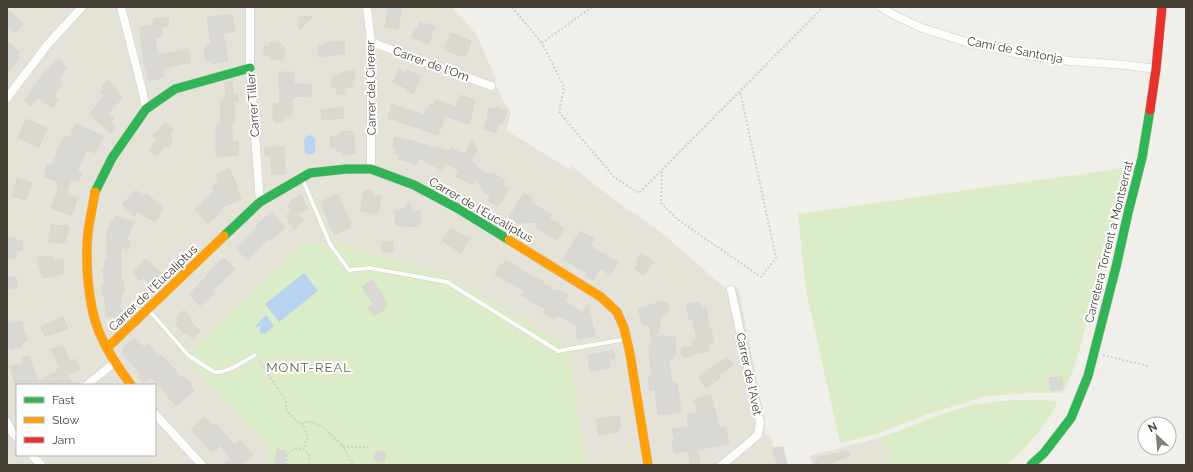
<svg xmlns="http://www.w3.org/2000/svg" width="1193" height="472" viewBox="0 0 1193 472" font-family="Raleway,sans-serif">
	<rect width="100%" height="100%" fill="#f0efea"/>
	<g fill="#e5e2d7" fill-rule="evenodd">
		<path d="M7,7H452L477,35L496,80L495,82L501,97L511,112L506,130L569,169L571,166L623,206L657,229L725,288L735,285L739,292L765,420V435L770,436L772,440L777,465H7ZM17,385H155V455H17Z"/>
		<polygon points="879,438 892,465 813,465 809,456"/>
	</g>
	<g fill="#dbecc9">
		<path d="M1125,168C1114,214 1103,259 1091,305C1084,334 1077,364 1064,392L1060,393H1033L986,396L928,414L876,434L840,443L806,290L798,214Z"/>
		<polygon points="309,185 333,240 337,243 448,276 568,347 618,339 620,344 569,352 586,465 269,465 271,451 149,317 154,313 190,351 303,245 326,243 306,193 304,189 302,187"/>
		<path d="M1012,400H1044L1056,402L1057,405C1043,428 1027,447 1007,465H892L879,438C909,428 938,414 969,406C983,402 998,402 1012,400Z"/>
	</g>
	<g fill="#b9d4f0">
		<polygon points="313,135 313,138 315,138 315,152 314,153 314,154 307,154 307,153 305,153 304,139 306,139 306,136"/>
		<polygon points="304,273 318,291 279,322 265,304"/>
		<polygon points="265,316 267,316 273,325 273,327 265,334 263,333 261,334 259,331 261,330 260,326 259,326 257,328 255,326"/>
	</g>
	<g fill="#dad8d2" stroke="#d9d6cf">
		<polygon points="389,7 402,7 398,30 385,27"/>
		<polygon points="7,9 23,24 15,33 7,26"/>
		<polygon points="232,14 235,31 223,33 227,51 226,52 228,61 212,64 211,60 206,61 204,48 207,47 207,45 211,44 207,18"/>
		<polygon points="313,16 299,30 299,17"/>
		<polygon points="168,17 169,25 161,27 162,37 155,38 157,56 188,49 190,62 162,69 164,77 149,81 144,63 140,27 154,25 153,19"/>
		<polygon points="420,22 426,25 427,23 435,27 428,44 412,37 415,29 417,29"/>
		<polygon points="451,33 471,41 465,57 444,50 448,39 449,39"/>
		<polygon points="7,41 19,52 17,55 20,58 7,73"/>
		<polygon points="344,41 345,54 319,57 318,46 324,45 324,43"/>
		<polygon points="270,42 281,44 281,46 285,47 283,60 270,58 270,56 263,54 265,46 269,47"/>
		<polygon points="56,60 58,62 60,60 67,67 59,77 62,84 53,96 58,100 52,108 38,97 31,106 25,101 30,95 28,94 47,69 48,70"/>
		<polygon points="399,69 406,73 407,70 421,76 413,94 405,90 406,88 393,82"/>
		<polygon points="354,70 355,81 352,81 353,87 345,87 346,94 337,94 336,87 332,87 332,76 340,75 340,74 345,73 345,71"/>
		<polygon points="279,72 294,72 294,84 311,84 311,96 292,97 292,116 284,116 284,122 275,122 275,119 273,119 273,106 274,106 274,103 280,103"/>
		<polygon points="108,80 118,89 116,91 122,98 108,113 114,119 110,122 116,127 111,133 89,114 104,96 100,92 104,89 102,87"/>
		<polygon points="232,81 233,94 237,94 238,102 234,102 234,125 232,125 232,142 238,141 238,155 216,157 216,125 221,125 220,100 226,99 225,82"/>
		<polygon points="460,95 475,100 469,124 445,116 438,135 388,118 392,104 424,115 427,108 429,108 430,104 434,105 436,100 456,107"/>
		<polygon points="343,107 344,118 322,120 321,110"/>
		<polygon points="496,107 507,111 502,124 499,123 495,133 484,129 489,116 487,115 489,108 495,109"/>
		<polygon points="26,119 47,128 39,147 18,138"/>
		<polygon points="165,123 173,130 169,134 171,135 170,137 172,139 171,140 172,141 168,147 165,145 157,156 149,150 157,140 153,136"/>
		<polygon points="76,124 103,136 95,153 87,150 77,171 82,173 79,181 71,179 66,195 77,198 72,215 51,208 59,185 57,185 58,181 44,177 47,165 52,166 56,154 64,136 70,138"/>
		<polygon points="353,131 355,153 343,154 342,151 337,152 336,148 331,148 330,137 340,136 340,132"/>
		<polygon points="395,137 450,151 451,148 465,155 472,139 477,150 471,161 477,165 476,167 491,176 493,173 505,180 502,185 509,189 501,202 500,202 497,206 488,200 491,196 484,192 477,179 473,185 456,176 459,171 446,163 441,170 419,157 417,164 398,159 400,154 395,153 396,148 393,147"/>
		<polygon points="265,147 284,147 285,174 271,174 271,156 265,156"/>
		<polygon points="229,169 237,186 236,187 241,199 220,208 222,210 208,224 195,209 214,191 212,187 216,185 215,183 219,181 217,174"/>
		<polygon points="17,178 32,183 28,195 26,195 25,200 12,196"/>
		<polygon points="136,190 143,197 146,193 163,208 155,222 136,211 135,216 122,205"/>
		<polygon points="364,190 373,192 373,195 381,196 378,214 361,211"/>
		<polygon points="524,193 532,198 530,202 551,215 549,218 564,228 557,240 535,227 539,222 518,223 509,218"/>
		<polygon points="338,194 350,222 350,228 334,235 321,202"/>
		<polygon points="301,195 308,209 297,214 303,220 294,230 286,216 291,211 288,206 291,204 290,201"/>
		<polygon points="408,202 414,211 420,211 420,227 395,225 396,210 402,210 402,208 405,208"/>
		<polygon points="271,212 285,227 270,241 268,239 247,260 236,248 258,228 256,226"/>
		<polygon points="115,216 133,222 128,237 124,236 130,242 129,249 121,247 121,283 123,281 124,293 121,294 121,304 118,306 124,313 116,319 113,316 106,317 105,299 105,296 103,296 102,285 104,285 103,269 105,269 105,259 107,259 107,234 111,222 113,223"/>
		<polygon points="51,225 68,226 68,234 66,234 66,241 62,243 49,242 49,234 51,234"/>
		<polygon points="451,228 469,239 461,253 442,241"/>
		<polygon points="580,231 594,239 590,246 618,263 610,275 600,268 593,280 585,275 587,273 563,259"/>
		<polygon points="7,238 15,238 15,241 22,241 22,250 16,250 16,258 7,258"/>
		<rect x="382" y="242" width="11" height="10"/>
		<polygon points="642,253 654,262 643,275 635,269 639,264 636,262"/>
		<polygon points="52,256 53,261 63,259 64,273 56,274 57,276 43,278 41,270 39,270 38,258"/>
		<polygon points="224,258 235,269 212,291 214,293 200,306 190,295 194,291 193,290 207,276 206,275"/>
		<polygon points="144,260 147,260 162,274 150,285 143,278 140,281 132,272"/>
		<polygon points="506,260 519,268 519,269 535,278 536,277 543,281 542,283 557,292 558,290 568,296 565,301 582,313 588,304 595,336 578,339 576,325 557,315 555,319 543,313 546,309 522,296 525,291 510,282 509,283 495,274 501,263 503,265"/>
		<polygon points="16,277 17,288 7,289 7,278"/>
		<polygon points="372,280 388,303 384,306 386,308 374,316 368,308 374,304 362,287"/>
		<polygon points="661,302 669,304 667,315 662,314 657,337 664,335 664,337 675,337 676,354 672,355 673,359 668,360 672,383 677,383 681,412 658,415 655,389 650,390 648,378 652,377 649,346 652,345 650,326 643,325 638,309"/>
		<polygon points="700,302 701,308 706,307 709,329 711,329 714,342 708,344 709,351 690,355 685,358 682,354 681,348 693,346 692,342 695,342 694,340 697,339 692,318 689,319 686,304"/>
		<polygon points="184,310 191,318 189,320 200,331 192,338 187,332 184,334 175,324 179,320 177,317"/>
		<polygon points="63,317 68,329 45,336 41,327"/>
		<polygon points="21,321 27,341 21,343 22,346 10,350 7,341 7,324"/>
		<polygon points="135,338 144,348 148,344 159,356 161,355 181,377 182,375 192,384 190,386 194,390 176,406 151,377 144,383 138,376 141,374 124,355 123,348"/>
		<polygon points="63,346 70,361 75,359 80,369 67,375 74,385 16,385 10,367 23,363 22,358 29,356 35,374 40,381 57,372 56,369 60,368 51,349"/>
		<polygon points="613,350 615,358 609,359 610,368 590,371 588,355"/>
		<polygon points="727,357 733,365 719,375 721,377 706,388 699,377"/>
		<polygon points="1062,377 1063,389 1051,390 1049,378"/>
		<polygon points="711,395 719,428 725,427 729,443 697,450 700,465 691,465 688,451 674,453 672,442 675,442 672,429 689,427 687,415 698,413 694,400"/>
		<polygon points="619,416 621,427 619,427 619,432 599,435 596,419"/>
		<polygon points="204,417 212,426 216,424 234,445 240,440 253,455 246,461 239,465 223,465 231,459 220,445 212,452 191,429"/>
		<polygon points="783,447 787,465 777,465 773,448"/>
		<polygon points="277,449 286,451 284,465 275,465"/>
		<polygon points="376,451 386,453 384,462 374,460"/>
		<polygon points="848,451 850,455 826,465 816,465 816,458"/>
	</g>
	<g fill="none" stroke-linecap="round" stroke-linejoin="round">
		<defs>
			<g id="lane">
				<polyline points="302,178 330,244 349,270 370,268 447,282 558,351 626,339"/>
				<path d="M148,309L188,355L214,372C226,374 244,361 255,355"/>
			</g>
			<g id="street">
				<polyline points="121,7 142,89 146,109"/>
				<polyline points="250,7 250,68 260,202"/>
				<polyline points="367,7 371,42 371,169"/>
				<polyline points="881,7 892,14 922,28 966,42 1020,54 1070,61 1126,65 1156,69"/>
				<polyline points="371,42 491,86"/>
				<polyline points="7,98 48,44 82,7"/>
				<polyline points="87,385 115,362"/>
				<polyline points="155,414 202,465"/>
				<polyline points="7,422 12,432 17,438"/>
				<polyline points="32,455 41,465"/>
				<polyline points="722,465 758,435 760,422 731,290"/>
			</g>
			<g id="fast">
				<polyline points="95,192 112,158 146,109 175,89 250,68"/>
				<polyline points="224,236 260,202 310,173 346,169 371,169 414,185 457,208 509,240"/>
				<polyline points="1031,465 1044,453 1071,418 1088,376 1116,267 1128,213 1142,158 1150,110"/>
			</g>
			<g id="slow">
				<path d="M95,192C93,205 90,218 88,232C85,261 88,305 99,332C107,351 119,369 131,385"/>
				<polyline points="509,240 601,297 617,312 624,328 630,354 648,465"/>
				<polyline points="107,348 224,236"/>
			</g>
			<polyline id="jam" points="1150,110 1156,69 1162,7"/>
		</defs>
		<use href="#lane" stroke="#cecdc7" stroke-width="5"/>
		<use href="#street" stroke="#cecdc7" stroke-width="9"/>
		<use href="#fast" stroke="#d0cdc1" stroke-width="10"/>
		<use href="#slow" stroke="#d0cdc1" stroke-width="10"/>
		<use href="#jam" stroke="#d0cdc1" stroke-width="10"/>
		<g stroke="#d1cfca" stroke-width="2" stroke-dasharray="2 2" stroke-linecap="butt">
			<polyline points="512,7 542,43"/>
			<polyline points="592,7 542,43 564,87 559,112 615,178 639,193 823,7"/>
			<polyline points="662,171 661,203 677,219 761,277 776,258 740,91"/>
			<polyline points="1103,355 1148,366"/>
			<polyline points="259,361 285,399 287,411 298,423 309,422 322,426 342,445 347,447 368,447"/>
			<polyline points="302,423 308,437 303,449"/>
			<polyline points="342,445 353,465"/>
			<path d="M287,465C281,443 315,443 309,465"/>
		</g>
		<use href="#lane" stroke="#fdfdfc" stroke-width="4"/>
		<use href="#street" stroke="#fdfdfc" stroke-width="8"/>
		<use href="#fast" stroke="#30b455" stroke-width="9"/>
		<use href="#slow" stroke="#ff9f0a" stroke-width="9"/>
		<use href="#jam" stroke="#e5322d" stroke-width="9"/>
	</g>
	<g text-anchor="middle" dominant-baseline="central" stroke-width="4" stroke-linejoin="round" paint-order="stroke">
		<g font-size="12" fill="#474235" stroke="#fff">
			<text transform="translate(1015 50) rotate(11)">Camí de Santonja</text>
			<text transform="translate(431 64) rotate(20)">Carrer de l'Om</text>
			<text transform="translate(371 88) rotate(-91)">Carrer del Cirerer</text>
			<text transform="translate(253 105) rotate(-94)">Carrer Tiller</text>
			<text transform="translate(481 210) rotate(30)">Carrer de l'Eucaliptus</text>
			<text transform="translate(1109 242) rotate(-76)">Carretera Torrent a Montserrat</text>
			<text transform="translate(153 288) rotate(-44)">Carrer de l'Eucaliptus</text>
			<text transform="translate(749 374) rotate(78)">Carrer de l'Avet</text>
		</g>
		<g font-size="13" letter-spacing="1" fill="#6a614c" stroke="#fff">
			<text x="309" y="367">MONT-REAL</text>
		</g>
	</g>
	<rect width="1193" height="472" fill="none" stroke="#474235" stroke-width="16"/>
	<rect x="16" y="384" width="140" height="72" fill="#ffffff" stroke="#b5b3ae"/>
	<rect x="24" y="397" width="20" height="6" fill="#30b455" stroke="#b5b3ae"/>
	<text x="52" y="404" font-size="12" fill="#474235">Fast</text>
	<rect x="24" y="417" width="20" height="6" fill="#ff9f0a" stroke="#b5b3ae"/>
	<text x="52" y="424" font-size="12" fill="#474235">Slow</text>
	<rect x="24" y="437" width="20" height="6" fill="#e5322d" stroke="#b5b3ae"/>
	<text x="52" y="444" font-size="12" fill="#474235">Jam</text>
	<g transform="translate(1157 436) rotate(334)"><circle r="19" fill="#ffffff" stroke="#b5b3ae"/>
	<path d="M0-3L7 15L0 10L-7 15Z" fill="#827f74"/>
	<text y="-6" font-size="11" font-weight="bold" text-anchor="middle" fill="#474235">N</text>
	</g>
</svg>
